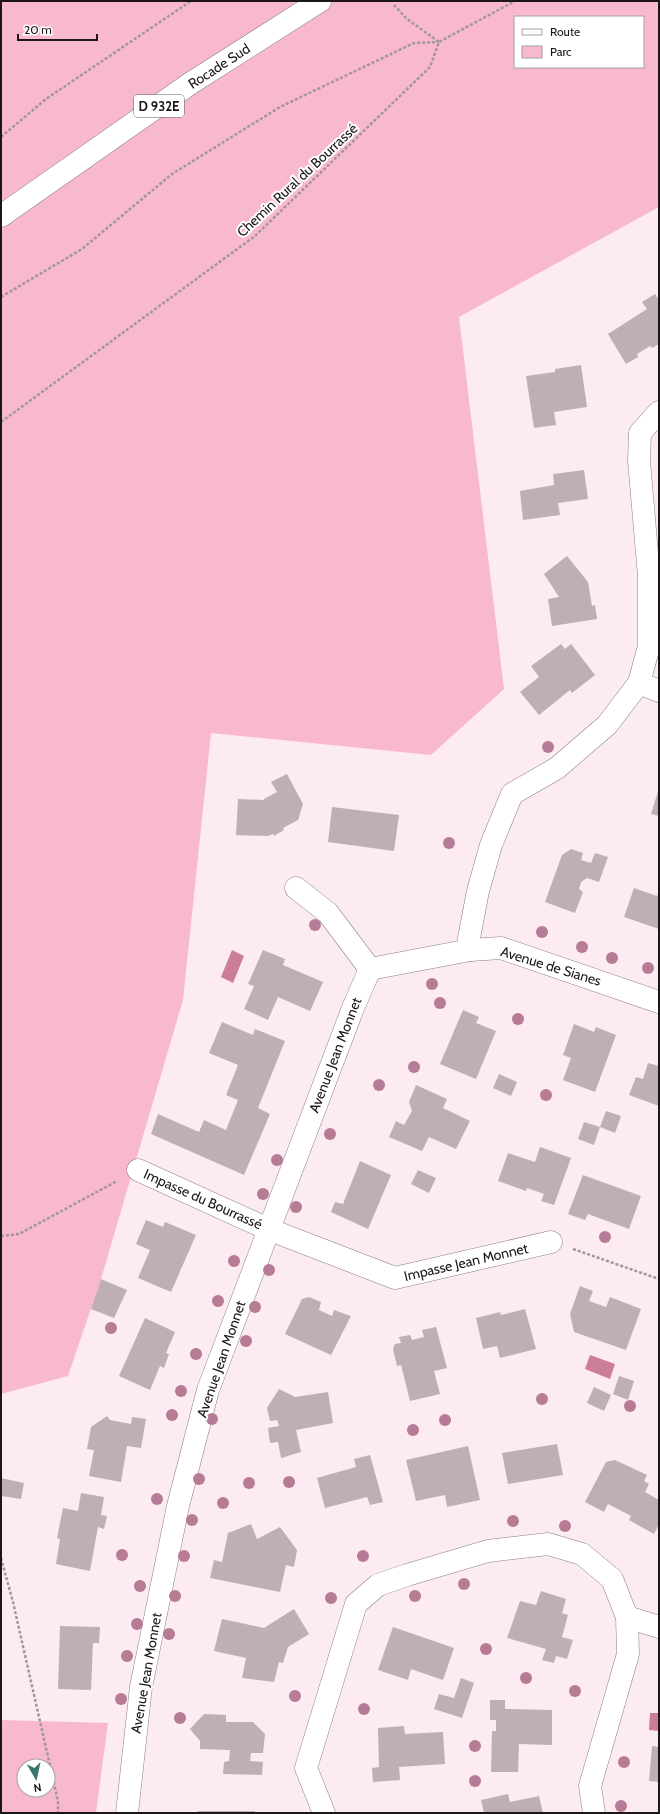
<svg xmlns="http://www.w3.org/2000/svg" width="660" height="1814" viewBox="0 0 660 1814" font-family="Cabin,sans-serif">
	<rect width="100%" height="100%" fill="#fcebf0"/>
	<g fill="#f8b9ce" fill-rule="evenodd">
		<path d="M1,1H659V207L459,317L504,689L431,755L211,733L183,1000L101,1279L68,1376L1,1394ZM515,17H643V67H515Z"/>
		<path d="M1,1720L108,1723L96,1813H1ZM24,1766H48V1790H24Z"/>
	</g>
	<g fill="#cb7d99">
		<polygon points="232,950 244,956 233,983 221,977"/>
		<polygon points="590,1355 615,1364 610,1379 585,1369"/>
		<polygon points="650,1713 659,1713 659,1731 649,1730"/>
	</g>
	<g fill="#bfafb4">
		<polygon points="655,294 659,300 659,344 652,348 650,346 637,354 638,357 626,364 608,334 647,309 642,302"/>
		<polygon points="581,365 587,407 554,412 556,425 534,428 526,376 555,372 555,369"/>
		<polygon points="584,470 588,499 558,503 560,515 523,520 520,491 554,485 553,474"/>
		<polygon points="567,556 588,582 592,606 595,605 597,619 552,626 548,599 559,597 544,574"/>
		<polygon points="561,644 565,649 571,644 595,675 572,693 570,690 539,715 520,692 539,677 531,666"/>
		<polygon points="287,774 303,804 298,820 283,828 284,830 274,836 273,834 268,836 236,835 238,799 264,800 264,799 277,792 271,782"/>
		<polygon points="659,788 659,816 651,814"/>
		<polygon points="332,807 399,815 394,851 328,842"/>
		<polygon points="571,849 583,853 581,860 591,863 595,853 608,857 599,882 587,878 581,882 579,889 583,892 575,913 545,902 562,855"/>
		<polygon points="634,888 657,896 659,891 659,929 624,917"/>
		<polygon points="263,950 285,959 283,965 323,982 310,1011 278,997 268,1020 244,1009 254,986 248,984"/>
		<polygon points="463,1010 479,1017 476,1023 496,1031 476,1079 440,1064"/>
		<polygon points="222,1022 253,1035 255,1029 285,1041 258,1108 270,1114 244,1175 151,1134 158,1114 199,1132 204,1120 226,1130 238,1100 226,1095 238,1065 209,1053"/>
		<polygon points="574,1024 594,1032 596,1027 616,1035 595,1092 563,1080 571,1058 563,1055"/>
		<polygon points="648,1063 659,1066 659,1106 629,1095 636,1077 643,1079"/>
		<polygon points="499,1074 517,1082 511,1096 493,1088"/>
		<polygon points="416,1085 447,1099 443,1108 470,1121 456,1149 429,1137 422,1151 389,1137 396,1121 404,1125 412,1111 409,1102"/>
		<polygon points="606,1111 621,1116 615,1133 600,1127 594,1145 578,1139 584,1122 600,1127"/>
		<polygon points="540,1147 571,1158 554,1205 541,1201 544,1194 527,1188 526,1191 498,1181 508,1153 535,1162"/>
		<polygon points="360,1161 391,1175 368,1229 331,1212 335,1202 343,1204"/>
		<polygon points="418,1170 436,1178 429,1193 411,1184"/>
		<polygon points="583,1175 641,1196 629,1229 588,1214 585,1220 568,1214"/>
		<polygon points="146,1220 163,1227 165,1222 196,1235 171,1292 138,1278 150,1250 136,1244"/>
		<polygon points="101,1279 127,1290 114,1318 91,1309"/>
		<polygon points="580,1286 593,1291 589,1301 606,1307 610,1297 641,1309 626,1350 574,1332 570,1314"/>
		<polygon points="309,1297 321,1302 319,1310 332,1316 334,1310 351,1316 331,1355 285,1334 302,1299"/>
		<polygon points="525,1309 536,1349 500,1358 497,1346 483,1349 476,1318 500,1312 501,1315"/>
		<polygon points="145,1318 175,1332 166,1353 169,1354 164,1368 160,1366 150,1390 119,1376"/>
		<polygon points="436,1327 447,1368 434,1371 440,1394 410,1401 401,1365 397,1366 393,1349 395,1344 401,1343 399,1337 410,1335 412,1340 424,1337 422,1330"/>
		<polygon points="619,1376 634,1381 628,1400 613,1394"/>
		<polygon points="594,1387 611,1395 604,1411 587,1403"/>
		<polygon points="279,1389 295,1397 328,1392 333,1423 296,1430 301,1452 281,1458 278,1442 270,1443 268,1428 279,1426 277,1420 270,1421 267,1408"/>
		<polygon points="107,1416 110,1420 131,1424 132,1417 146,1419 141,1448 127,1446 121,1482 89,1476 94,1450 87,1449 91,1427"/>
		<polygon points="557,1444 563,1475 508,1484 502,1453"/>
		<polygon points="468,1446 480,1500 447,1507 445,1495 416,1501 406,1460"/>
		<polygon points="370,1455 383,1502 370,1505 367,1497 325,1508 317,1478 356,1467 354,1459"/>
		<polygon points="615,1460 647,1475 644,1481 649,1484 645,1492 659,1500 659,1524 654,1534 629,1520 631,1516 608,1504 604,1512 585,1502 606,1462"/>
		<polygon points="1,1478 24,1483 21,1499 1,1496"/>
		<polygon points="81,1493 104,1497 101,1515 107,1516 104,1529 98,1527 90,1571 56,1564 60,1539 57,1538 63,1508 78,1511"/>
		<polygon points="251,1524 257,1539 280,1527 297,1550 294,1567 286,1565 280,1592 210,1578 214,1560 222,1562 228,1533"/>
		<polygon points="541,1591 566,1599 562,1613 568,1615 562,1637 573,1640 567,1659 556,1656 554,1663 542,1660 546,1649 507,1638 520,1601 536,1605"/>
		<polygon points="294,1609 309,1634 288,1647 283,1663 279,1662 274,1682 242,1678 246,1658 214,1651 222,1619 264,1628"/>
		<polygon points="60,1626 100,1627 99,1643 93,1643 91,1690 58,1689"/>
		<polygon points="393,1627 454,1648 443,1680 411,1669 408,1680 378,1670"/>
		<polygon points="461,1678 474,1683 462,1718 434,1709 439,1694 454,1698"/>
		<polygon points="490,1700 505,1700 505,1709 552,1710 552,1745 519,1744 518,1772 491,1772 492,1731 496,1731 496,1720 490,1720"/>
		<polygon points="204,1714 226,1715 226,1722 253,1722 265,1734 263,1753 251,1753 250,1761 263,1762 262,1775 223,1774 224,1762 229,1761 230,1750 200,1749 200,1741 190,1729"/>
		<polygon points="404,1726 405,1734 443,1732 445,1764 399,1767 400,1780 373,1782 372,1768 379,1767 378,1728"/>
		<polygon points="652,1746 659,1747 659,1782 649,1781"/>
		<polygon points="508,1794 510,1802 539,1796 543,1813 484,1813 481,1800"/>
		<rect x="198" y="1811" width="57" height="2"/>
	</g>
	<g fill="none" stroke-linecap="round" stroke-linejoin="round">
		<defs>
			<g id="minor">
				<polyline points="639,683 659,691"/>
				<polyline points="296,888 328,913 370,969"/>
				<polyline points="470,950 469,938 478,891 491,845 512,794 557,768 607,725 639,683 649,646 649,576 639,461 640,433 659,412"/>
				<polyline points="370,969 470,950 501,948 659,1002"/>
				<polyline points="138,1170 268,1229 395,1278 551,1242"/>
				<polyline points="627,1617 659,1627"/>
				<polyline points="127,1813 141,1687 178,1506 208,1390 353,1008 370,969"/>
				<polyline points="324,1813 306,1768 356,1604 378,1585 407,1575 488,1551 548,1544 582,1554 612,1579 627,1617 628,1654 590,1786 594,1813"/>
			</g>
			<polyline id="major" points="1,216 191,83 320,1"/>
		</defs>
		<use href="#minor" stroke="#8d7f83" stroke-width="23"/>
		<use href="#major" stroke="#8d7f83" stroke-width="23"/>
		<g stroke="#a3969a" stroke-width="2.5" stroke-dasharray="3 2" stroke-linecap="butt">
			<polyline points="394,5 407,19 439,42"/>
			<polyline points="1,137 46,99 191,1"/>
			<polyline points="1,297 82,249 172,174 280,107 414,43 439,42"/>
			<polyline points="1,422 255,236 430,67 439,42 515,1"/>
			<polyline points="1,1236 19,1234 117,1181"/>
			<polyline points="573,1249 659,1279"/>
			<polyline points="1,1558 13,1602 58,1801 58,1813"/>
		</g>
		<use href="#minor" stroke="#fff" stroke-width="22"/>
		<use href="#major" stroke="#fff" stroke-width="22"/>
	</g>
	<g fill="#b77b95">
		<circle cx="548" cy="747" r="6"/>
		<circle cx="449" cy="843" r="6"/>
		<circle cx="315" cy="925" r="6"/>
		<circle cx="542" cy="932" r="6"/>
		<circle cx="582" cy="947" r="6"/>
		<circle cx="612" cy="958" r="6"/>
		<circle cx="648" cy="968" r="6"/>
		<circle cx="432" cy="984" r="6"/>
		<circle cx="440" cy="1003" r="6"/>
		<circle cx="518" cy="1019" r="6"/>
		<circle cx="414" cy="1067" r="6"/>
		<circle cx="379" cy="1085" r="6"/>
		<circle cx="546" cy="1095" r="6"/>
		<circle cx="330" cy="1134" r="6"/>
		<circle cx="277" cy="1160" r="6"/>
		<circle cx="263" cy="1194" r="6"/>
		<circle cx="296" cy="1207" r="6"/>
		<circle cx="605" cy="1237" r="6"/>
		<circle cx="234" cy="1261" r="6"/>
		<circle cx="269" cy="1270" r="6"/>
		<circle cx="218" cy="1301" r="6"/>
		<circle cx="255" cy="1307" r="6"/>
		<circle cx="111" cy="1328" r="6"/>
		<circle cx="246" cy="1341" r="6"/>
		<circle cx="196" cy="1354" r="6"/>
		<circle cx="181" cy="1391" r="6"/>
		<circle cx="542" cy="1399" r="6"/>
		<circle cx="630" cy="1406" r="6"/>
		<circle cx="172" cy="1415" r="6"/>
		<circle cx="212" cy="1419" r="6"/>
		<circle cx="445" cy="1420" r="6"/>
		<circle cx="413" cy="1430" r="6"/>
		<circle cx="199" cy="1479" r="6"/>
		<circle cx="289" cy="1482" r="6"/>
		<circle cx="249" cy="1483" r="6"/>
		<circle cx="157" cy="1499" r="6"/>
		<circle cx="223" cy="1503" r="6"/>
		<circle cx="192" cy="1520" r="6"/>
		<circle cx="513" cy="1521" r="6"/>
		<circle cx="565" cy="1526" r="6"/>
		<circle cx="122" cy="1555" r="6"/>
		<circle cx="184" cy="1556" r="6"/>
		<circle cx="363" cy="1556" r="6"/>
		<circle cx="464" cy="1584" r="6"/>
		<circle cx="140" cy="1586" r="6"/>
		<circle cx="175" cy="1596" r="6"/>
		<circle cx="415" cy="1596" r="6"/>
		<circle cx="331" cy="1598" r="6"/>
		<circle cx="137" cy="1624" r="6"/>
		<circle cx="169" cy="1634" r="6"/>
		<circle cx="486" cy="1649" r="6"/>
		<circle cx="127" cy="1656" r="6"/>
		<circle cx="526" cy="1678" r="6"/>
		<circle cx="575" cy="1691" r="6"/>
		<circle cx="295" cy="1696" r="6"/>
		<circle cx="121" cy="1699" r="6"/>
		<circle cx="364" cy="1709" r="6"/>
		<circle cx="180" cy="1718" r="6"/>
		<circle cx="475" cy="1746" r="6"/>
		<circle cx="624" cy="1762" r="6"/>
		<circle cx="475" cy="1781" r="6"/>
		<circle cx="621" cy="1806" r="6"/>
	</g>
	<g text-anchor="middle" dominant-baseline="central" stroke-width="4" stroke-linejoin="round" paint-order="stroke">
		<rect fill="#fff" stroke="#605c5d" stroke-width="1" x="134" y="95" width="50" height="22" rx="3"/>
		<g font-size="13" font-weight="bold" fill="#1c1618">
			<text x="159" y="106">D 932E</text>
		</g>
		<g font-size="14" fill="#1c1618" stroke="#fff">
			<text transform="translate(219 66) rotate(-33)">Rocade Sud</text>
			<text transform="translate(297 180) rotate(-43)">Chemin Rural du Bourrassé</text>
			<text transform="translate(551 966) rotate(17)">Avenue de Sianes</text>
			<text transform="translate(335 1055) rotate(-69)">Avenue Jean Monnet</text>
			<text transform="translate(203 1199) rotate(24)">Impasse du Bourrassé</text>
			<text transform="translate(466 1262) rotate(-13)">Impasse Jean Monnet</text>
			<text transform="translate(221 1359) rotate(-71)">Avenue Jean Monnet</text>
			<text transform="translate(146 1673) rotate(-80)">Avenue Jean Monnet</text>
		</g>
	</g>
	<rect width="660" height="1814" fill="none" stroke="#1c1618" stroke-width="4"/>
	<rect x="514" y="16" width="130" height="52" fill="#ffffff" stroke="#a4a2a3"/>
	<rect x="522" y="29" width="20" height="6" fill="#ffffff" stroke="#a4a2a3"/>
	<text x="550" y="36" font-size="12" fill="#1c1618">Route</text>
	<rect x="522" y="46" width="20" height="12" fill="#f8b9ce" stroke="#a4a2a3"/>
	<text x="550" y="56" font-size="12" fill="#1c1618">Parc</text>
	<g transform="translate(36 1778) rotate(171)"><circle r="19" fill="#ffffff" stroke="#a4a2a3"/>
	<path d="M0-3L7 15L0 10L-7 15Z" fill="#36796a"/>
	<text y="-6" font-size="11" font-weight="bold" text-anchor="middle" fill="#1c1618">N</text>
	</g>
	<path d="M18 34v6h79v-6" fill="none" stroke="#1c1618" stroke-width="2"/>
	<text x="24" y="34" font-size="12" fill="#1c1618" stroke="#ffffff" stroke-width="3" paint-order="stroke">20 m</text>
</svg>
